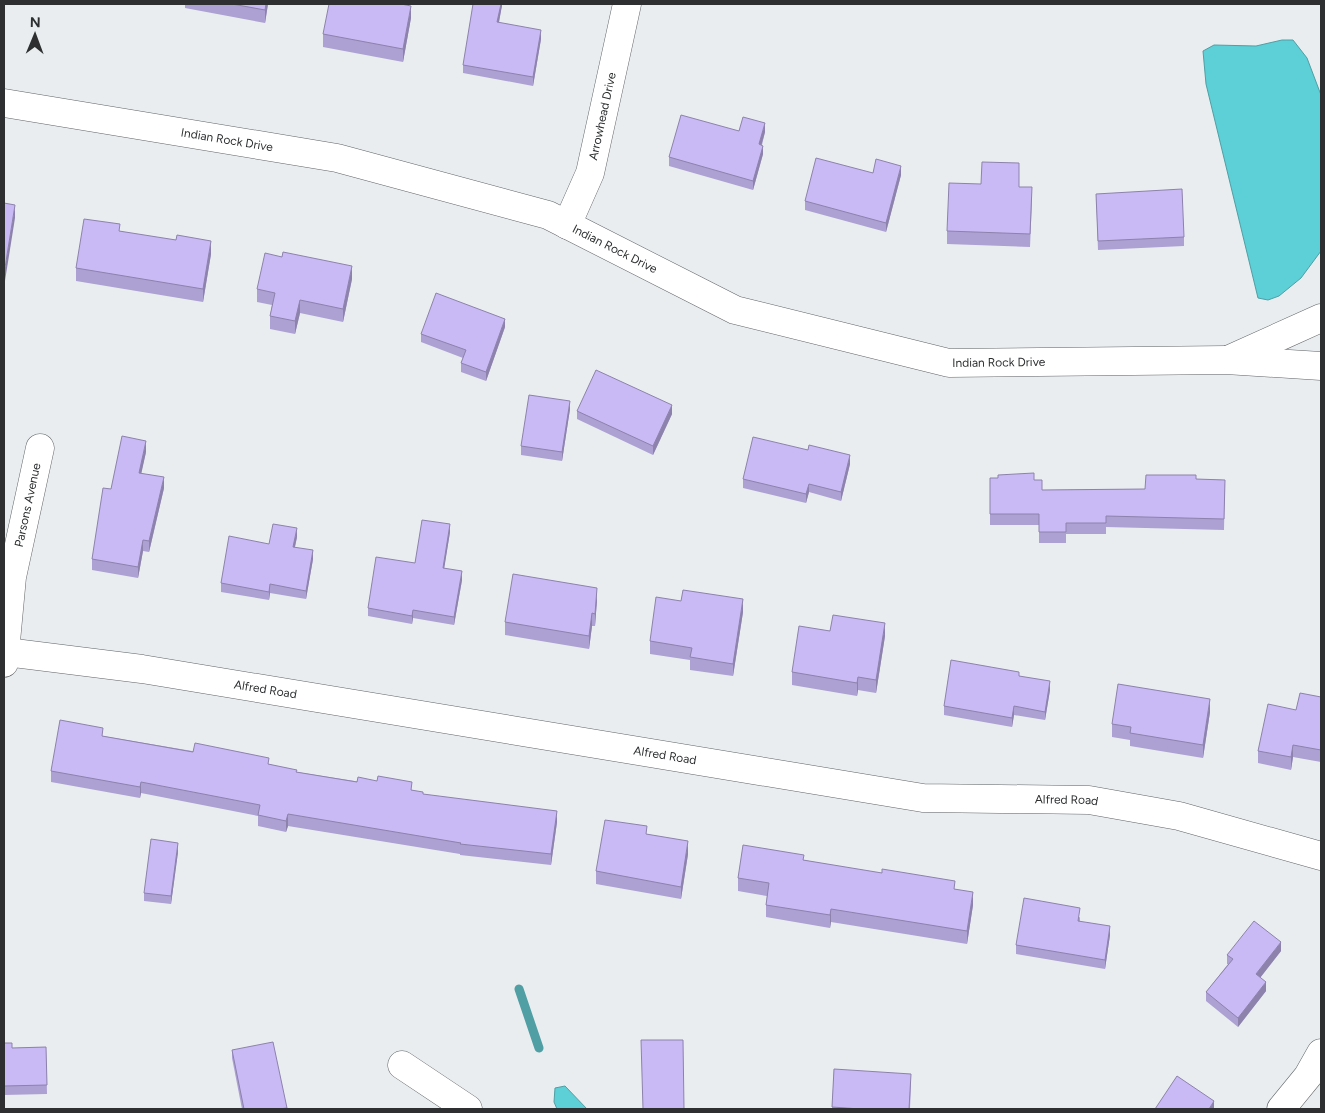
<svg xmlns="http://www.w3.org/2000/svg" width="1325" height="1113" viewBox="0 0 1325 1113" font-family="Figtree,sans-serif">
	<rect width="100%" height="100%" fill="#e9edf0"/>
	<g fill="#5dcfd6" stroke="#4f9fa4">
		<polygon points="1282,40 1293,40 1307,58 1321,95 1321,251 1301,278 1279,296 1268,300 1258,298 1206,84 1203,51 1214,45 1256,46"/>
		<polygon points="565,1086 587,1109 557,1109 554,1102 555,1088"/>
	</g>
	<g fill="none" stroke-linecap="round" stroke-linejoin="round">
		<polyline stroke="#4f9fa4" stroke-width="9" points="519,989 539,1048"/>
		<defs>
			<g id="street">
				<path id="s1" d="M4,103L337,158L548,215L735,310L949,363L1226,360L1321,366"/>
				<path id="s2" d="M567,225L590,173L627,4"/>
				<polyline points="1230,359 1321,318"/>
				<path id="s3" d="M4,654L6,652L142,669L923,798L1089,800L1179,816L1321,856"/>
				<path id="s4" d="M4,663L12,577L40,448"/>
				<polyline points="402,1065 468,1109"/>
			</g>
			<polyline id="secondary" points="1281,1109 1308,1076 1321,1053"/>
		</defs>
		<use href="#street" stroke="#606466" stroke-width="29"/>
		<use href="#secondary" stroke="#606466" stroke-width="29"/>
		<use href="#street" stroke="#fff" stroke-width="28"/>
		<use href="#secondary" stroke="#fff" stroke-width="28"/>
	</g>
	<g fill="#ada0d3">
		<polygon points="185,4 268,4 265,23 185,8"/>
		<polygon points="502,4 499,23 541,39 533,86 463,73 463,65"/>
		<polygon points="411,18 403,62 323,47 323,34"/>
		<polygon points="739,131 765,132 762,145 763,154 753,190 669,166 669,157"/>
		<polygon points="873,173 901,175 886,232 805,210 805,201"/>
		<polygon points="1019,187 1032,200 1030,247 947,244 947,231"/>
		<polygon points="1096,194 1184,237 1184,246 1098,250"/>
		<polygon points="120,231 211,254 203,302 76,281 76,268"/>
		<polygon points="352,279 343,322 300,313 295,334 270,329 270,316 272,305 257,302 257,289"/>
		<polygon points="505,327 486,381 461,372 461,363 463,358 421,342 421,334"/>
		<polygon points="570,409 562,461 521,455 521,446"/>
		<polygon points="577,411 672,414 653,455 577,419"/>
		<polygon points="146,452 141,473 164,488 149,552 143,551 138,578 92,570 92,559 111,489"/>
		<polygon points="850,464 841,501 809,492 806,503 743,488 743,479"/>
		<polygon points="990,478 1034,480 1042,490 1145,489 1196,479 1225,480 1224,530 1106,527 1106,534 1066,534 1066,543 1039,543 1039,525 990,525"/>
		<polygon points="450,532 444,568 462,580 454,625 413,618 412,624 368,616 368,608 415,563"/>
		<polygon points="297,537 295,547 313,559 306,599 270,593 269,600 221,592 221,583 269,544"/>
		<polygon points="597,600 595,626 592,626 589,649 505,635 505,622"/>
		<polygon points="743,612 733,676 690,670 690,660 650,654 650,641"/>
		<polygon points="830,631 885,636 876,693 858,690 857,696 792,685 792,672"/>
		<polygon points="1019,676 1050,690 1045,720 1014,715 1012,727 944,715 944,706"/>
		<polygon points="1321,697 1321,762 1293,757 1291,770 1258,763 1258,751 1296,710"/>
		<polygon points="1210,712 1203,758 1130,746 1130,740 1112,737 1112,724"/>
		<polygon points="103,736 269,764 297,772 412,790 423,794 557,822 551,865 460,855 460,854 288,826 286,832 258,826 258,816 141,793 140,798 51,782 51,771"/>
		<polygon points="647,834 688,854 681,899 596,884 596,871"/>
		<polygon points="178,852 171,904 144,901 144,893"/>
		<polygon points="804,860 955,889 973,905 967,944 831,922 830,928 766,917 766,905 767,896 738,891 738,878"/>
		<polygon points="1080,917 1080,921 1110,935 1105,969 1016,954 1016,945"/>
		<polygon points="1281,951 1260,978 1266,991 1238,1027 1206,1001 1206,992 1228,964 1227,964 1227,955"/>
		<polygon points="4,1043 12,1048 46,1047 47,1094 4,1095"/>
		<polygon points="232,1050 287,1109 242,1109 232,1058"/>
		<polygon points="834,1069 911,1083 910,1109 832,1109"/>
	</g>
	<g fill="#8d82ac">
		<polygon points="266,4 268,4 265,23 265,10"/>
		<polygon points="501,4 502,4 502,6 497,31 497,22"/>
		<polygon points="411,6 411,18 403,62 403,49"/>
		<polygon points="541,30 541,39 533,86 533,77"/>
		<polygon points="765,123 765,132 759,153 759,144"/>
		<polygon points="763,146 763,154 753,190 753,181"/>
		<polygon points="901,166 901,175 886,232 886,223"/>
		<polygon points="15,205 15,218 4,287 4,274"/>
		<polygon points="211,241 211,254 203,302 203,289"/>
		<polygon points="352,266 352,279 343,322 343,309"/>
		<polygon points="300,300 300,313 295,334 295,321"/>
		<polygon points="505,319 505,327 486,381 486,372"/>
		<polygon points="570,401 570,409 562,461 562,452"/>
		<polygon points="672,405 672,414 653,455 653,446"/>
		<polygon points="146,441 146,452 139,484 139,473"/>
		<polygon points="850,455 850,464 841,501 841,492"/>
		<polygon points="164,477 164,488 149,552 149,541"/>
		<polygon points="809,484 809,492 806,503 806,494"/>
		<polygon points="450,524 450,532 443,576 443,568"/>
		<polygon points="297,528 297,537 293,555 293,547"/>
		<polygon points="143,540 143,551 138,578 138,567"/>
		<polygon points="313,550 313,559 306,599 306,591"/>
		<polygon points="462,571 462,580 454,625 454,617"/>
		<polygon points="270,584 270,593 269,600 269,592"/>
		<polygon points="597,588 597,600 595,626 595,614"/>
		<polygon points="743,599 743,612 733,676 733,664"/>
		<polygon points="413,610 413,618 412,624 412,616"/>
		<polygon points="592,613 592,626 589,649 589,636"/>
		<polygon points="885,623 885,636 876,693 876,680"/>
		<polygon points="858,677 858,690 857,696 857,683"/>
		<polygon points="1050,681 1050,690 1045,720 1045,712"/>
		<polygon points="1210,699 1210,712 1203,758 1203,745"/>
		<polygon points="1014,706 1014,715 1012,727 1012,718"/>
		<polygon points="1293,745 1293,757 1291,770 1291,757"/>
		<polygon points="141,782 141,793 140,798 140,787"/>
		<polygon points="557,811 557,822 551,865 551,854"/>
		<polygon points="288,814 288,826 286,832 286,821"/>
		<polygon points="688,841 688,854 681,899 681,887"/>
		<polygon points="178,843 178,852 171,904 171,896"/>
		<polygon points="973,892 973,905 967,944 967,931"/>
		<polygon points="831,909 831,922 830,928 830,915"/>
		<polygon points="1110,926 1110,935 1105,969 1105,960"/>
		<polygon points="1281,942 1281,951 1256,983 1256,974"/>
		<polygon points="1266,982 1266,991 1238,1027 1238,1018"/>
		<polygon points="1214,1101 1214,1109 1209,1109"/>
	</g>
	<g fill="#c9baf5" stroke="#8d82ac">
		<polygon points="232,4 266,4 265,10"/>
		<polygon points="329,4 401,4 411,6 403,49 323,34"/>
		<polygon points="473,4 501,4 497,22 541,30 533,77 463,65"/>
		<polygon points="681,115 739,131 743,117 765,123 759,144 763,146 753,181 669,157"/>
		<polygon points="816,158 873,173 876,159 901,166 886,223 805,201"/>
		<polygon points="982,162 1019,163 1019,187 1032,187 1030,234 947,231 949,183 981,184"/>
		<polygon points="1182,189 1184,237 1098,241 1096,194"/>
		<polygon points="4,203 15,205 4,274"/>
		<polygon points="84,219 120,224 119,231 176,240 177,235 211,241 203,289 76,268"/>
		<polygon points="283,252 352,266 343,309 300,300 295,321 270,316 275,293 257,289 265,253 282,257"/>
		<polygon points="436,293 505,319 486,372 461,363 466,350 421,334"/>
		<polygon points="596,370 672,405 653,446 577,411"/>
		<polygon points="529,395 570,401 562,452 521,446"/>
		<polygon points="122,436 146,441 139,473 164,477 149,541 143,540 138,567 92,559 103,488 111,489"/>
		<polygon points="753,437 808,450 809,445 850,455 841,492 809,484 806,494 743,479"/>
		<polygon points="1034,473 1034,480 1042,480 1042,490 1145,489 1146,475 1196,475 1196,479 1225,480 1224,519 1106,516 1106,523 1066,523 1066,532 1039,532 1039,514 990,514 990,478 998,478 998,475"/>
		<polygon points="422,520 450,524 443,568 462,571 454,617 413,610 412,616 368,608 376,557 415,563"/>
		<polygon points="273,524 297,528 293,547 313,550 306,591 270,584 269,592 221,583 229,536 269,544"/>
		<polygon points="513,574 597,588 595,614 592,613 589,636 505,622"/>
		<polygon points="683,590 743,599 733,664 690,657 692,648 650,641 656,597 681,601"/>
		<polygon points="833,615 885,623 876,680 858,677 857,683 792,672 799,626 830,631"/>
		<polygon points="951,660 1019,672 1019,676 1050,681 1045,712 1014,706 1012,718 944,706"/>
		<polygon points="1118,684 1210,699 1203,745 1130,733 1131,727 1112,724"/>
		<polygon points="1300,693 1321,697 1321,750 1293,745 1291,757 1258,751 1268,704 1296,710"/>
		<polygon points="60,720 103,728 102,736 193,752 195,743 269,758 268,764 297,770 296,772 357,782 358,777 377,781 378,776 412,782 411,790 423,792 423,794 557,811 551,854 460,844 461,843 288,814 286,821 258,815 260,805 141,782 140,787 51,771"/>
		<polygon points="605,820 647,826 646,834 688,841 681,887 596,871"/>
		<polygon points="151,839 178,843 171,896 144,893"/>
		<polygon points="743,845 804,855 803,860 882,873 882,869 955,881 954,889 973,892 967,931 831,909 830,915 766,905 769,883 738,878"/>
		<polygon points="1024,898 1080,908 1078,921 1110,926 1105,960 1016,945"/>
		<polygon points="1254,921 1281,942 1256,974 1266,982 1238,1018 1206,992 1233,959 1227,955"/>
		<polygon points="641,1040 683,1040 684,1109 643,1109"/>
		<polygon points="273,1042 287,1108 279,1109 244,1109 232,1050"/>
		<polygon points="4,1043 12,1043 12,1048 46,1047 47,1085 4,1086"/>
		<polygon points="834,1069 911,1074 909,1109 860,1109 832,1107"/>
		<polygon points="1177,1076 1214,1101 1209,1109 1155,1109"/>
	</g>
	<g text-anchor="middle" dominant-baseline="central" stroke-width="4" stroke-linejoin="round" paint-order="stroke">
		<g font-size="12" fill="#2d2f30" stroke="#e9edf0">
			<text stroke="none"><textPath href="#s2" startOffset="115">Arrowhead Drive</textPath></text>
			<text stroke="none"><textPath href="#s1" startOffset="226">Indian Rock Drive</textPath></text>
			<text stroke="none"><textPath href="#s1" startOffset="631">Indian Rock Drive</textPath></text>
			<text stroke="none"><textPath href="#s1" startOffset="1036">Indian Rock Drive</textPath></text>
			<text stroke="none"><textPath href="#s4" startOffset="160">Parsons Avenue</textPath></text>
			<text stroke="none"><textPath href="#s3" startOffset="265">Alfred Road</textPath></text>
			<text stroke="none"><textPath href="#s3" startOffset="670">Alfred Road</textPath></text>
			<text stroke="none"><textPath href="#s3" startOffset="1075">Alfred Road</textPath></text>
		</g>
	</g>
	<rect width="1325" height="1113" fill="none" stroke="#2d2f30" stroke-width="10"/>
	<g transform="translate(35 35) rotate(1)" stroke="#e9edf0" stroke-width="4" paint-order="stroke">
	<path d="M0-4L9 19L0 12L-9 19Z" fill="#2d2f30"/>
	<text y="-8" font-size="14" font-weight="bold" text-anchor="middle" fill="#2d2f30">N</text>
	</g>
</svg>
